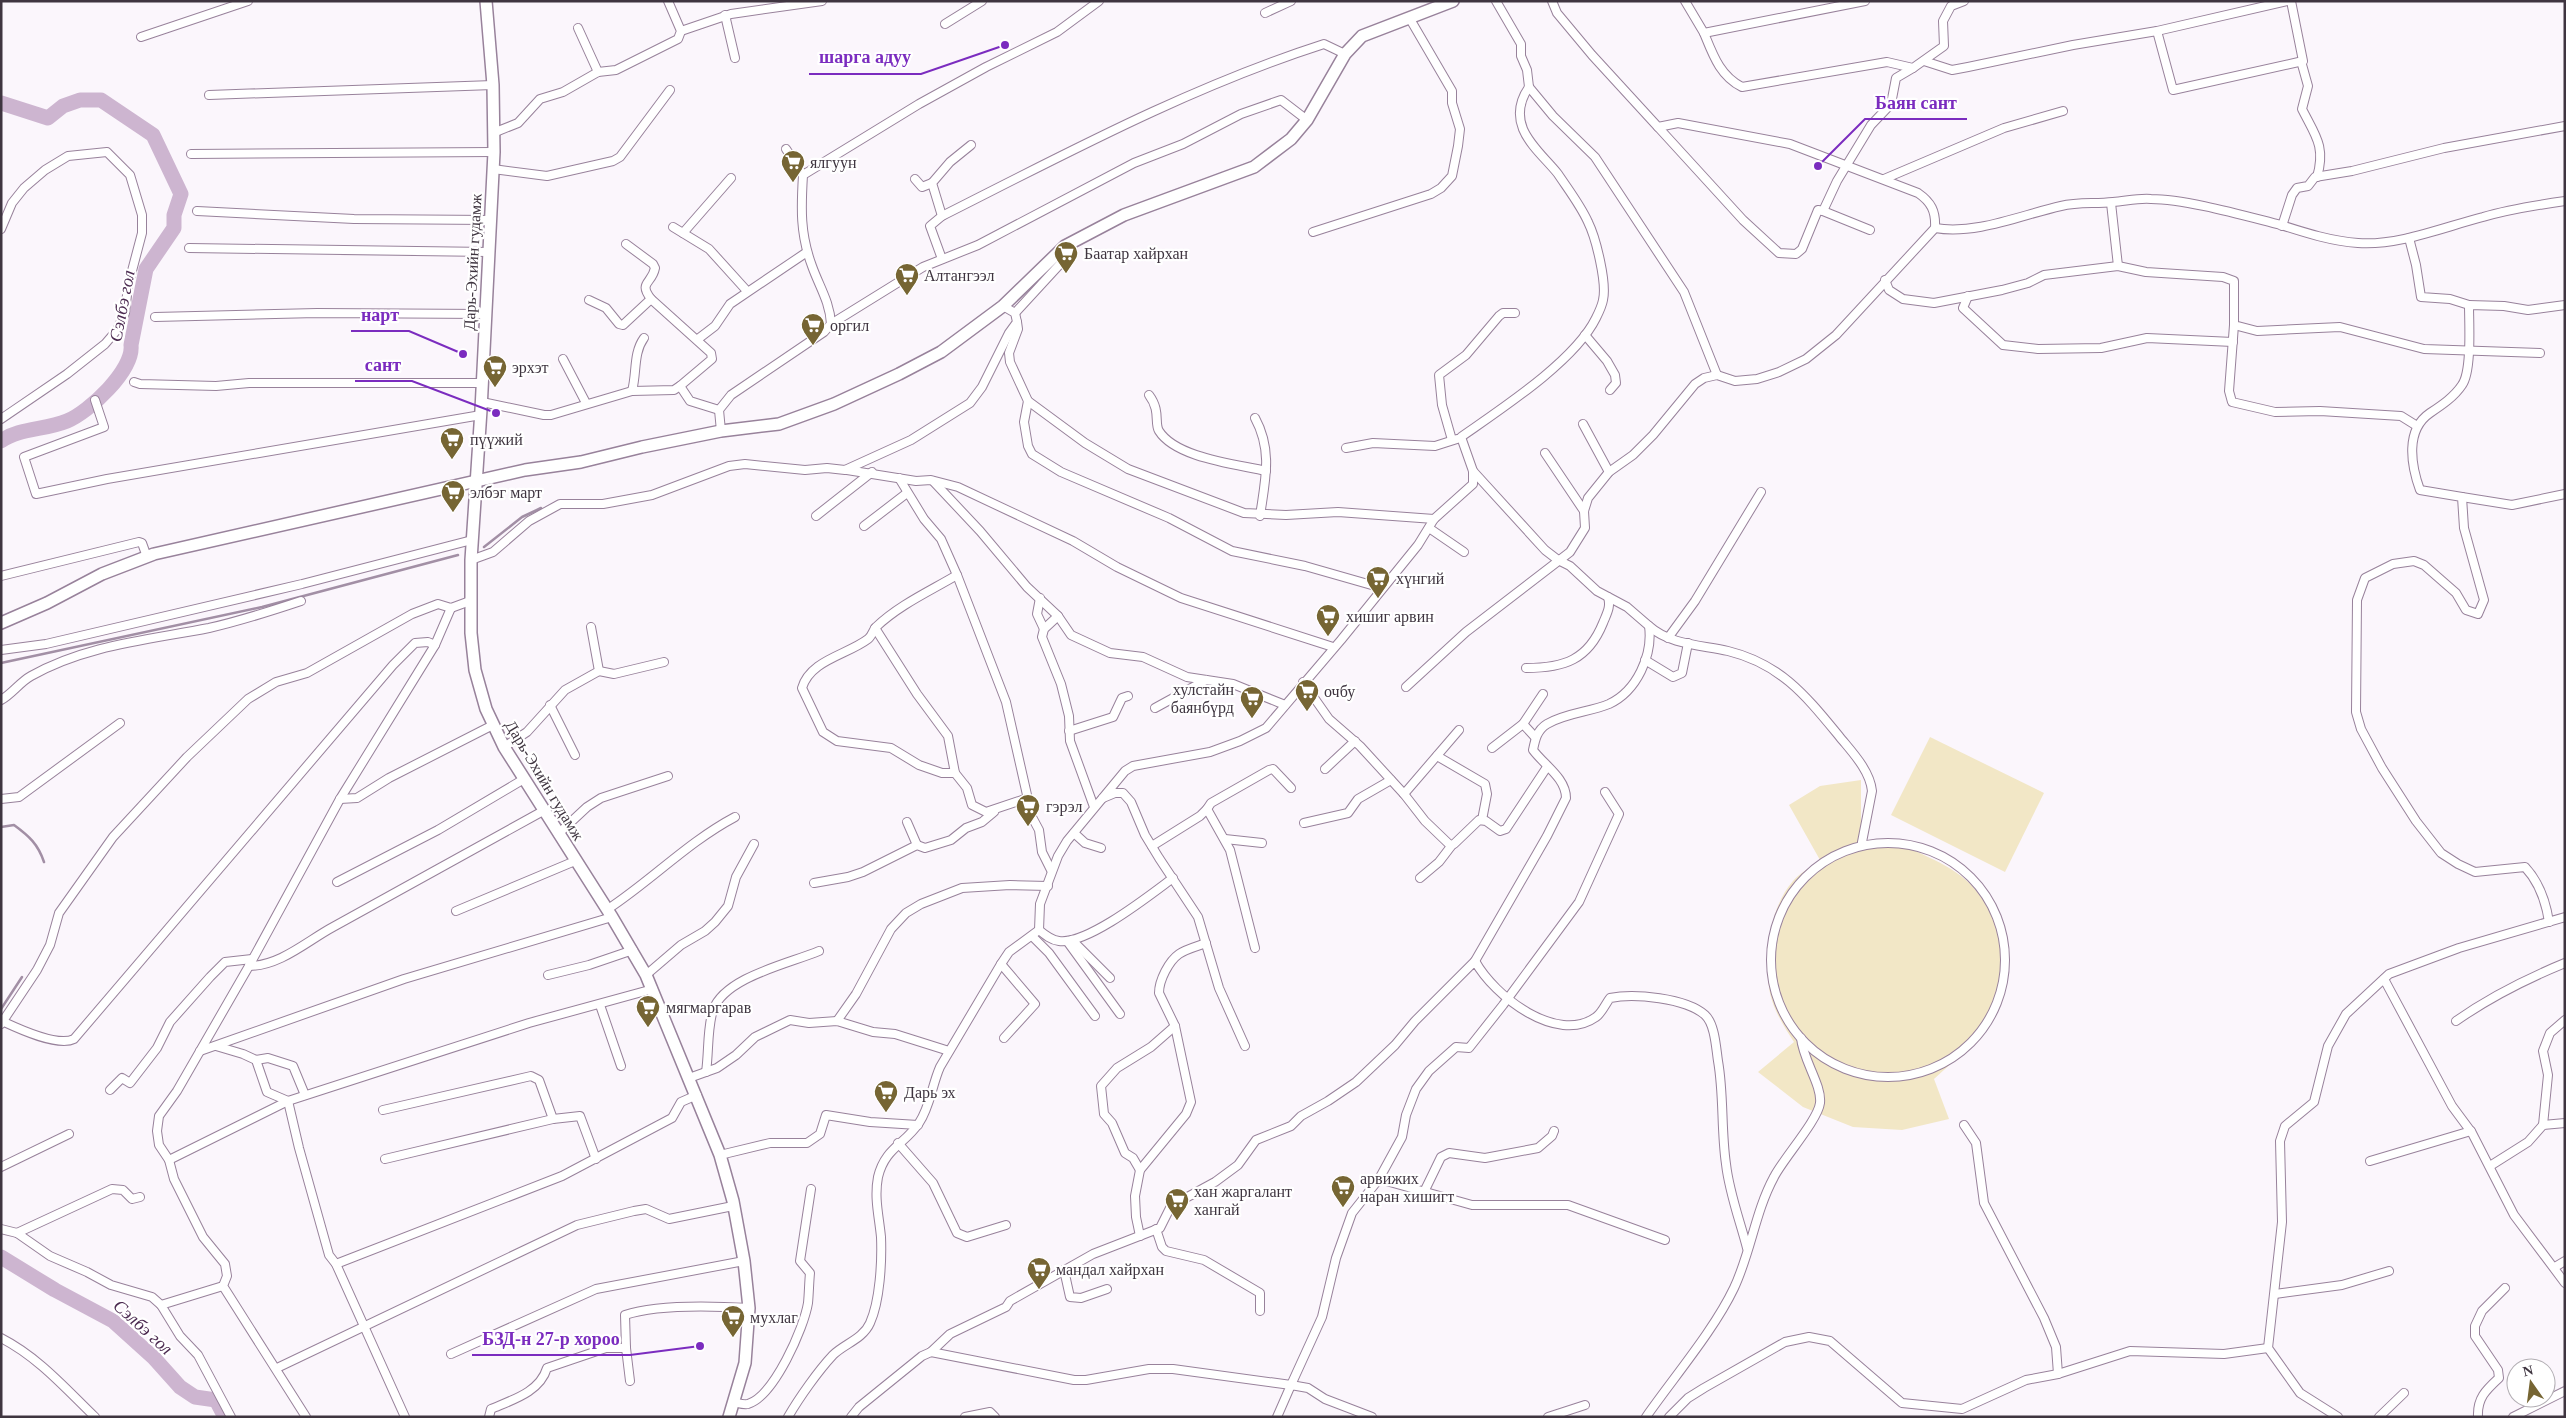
<svg xmlns="http://www.w3.org/2000/svg" width="2566" height="1418" viewBox="0 0 2566 1418" font-family="'Times New Roman',serif">
<rect width="100%" height="100%" fill="#fbf6fc"/>
<g fill="#f2e7c6">
<path d="M1930 737 2044 793 2005 872 1891 815Z"/>
<path d="M1861 780V845C1871 844 1882 842 1892 843 1902 843 1915 851 1924 855 1939 862 1953 869 1966 880 2001 911 2011 968 1993 1010 1980 1039 1956 1059 1934 1079L1949 1119 1902 1130 1853 1127 1803 1107 1758 1072 1794 1042C1784 1027 1771 1006 1769 987 1764 954 1770 907 1793 881 1800 873 1811 867 1820 860L1789 805 1820 786Z"/>
</g>
<g fill="none" stroke-linecap="round" stroke-linejoin="round">
<g stroke="#a28fa5" stroke-width="2.5">
<path d="M484 547 522 517 541 508"/>
<path d="M1 663 262 607 458 555"/>
<path d="M1 827 14 825C29 836 38 844 44 862"/>
<path d="M1 1009 22 977"/>
</g>
<g stroke="#cdb5d0" stroke-width="15">
<path d="M1 103 48 118 63 106 80 100H101L153 135 181 194 174 215V228L146 269 131 345C134 370 89 412 67 421 45 430 19 428 1 441"/>
<path d="M1 1257 55 1290 113 1321 154 1358 180 1387 195 1397 216 1400 225 1417"/>
</g>
<g stroke="#98829b" stroke-width="10">
<g id="minor">
<path d="M1685 1 1704 33 1865 1"/>
<path d="M1265 13 1291 1"/>
<path d="M725 15 735 58"/>
<path d="M945 24 982 1"/>
<path d="M578 28 598 72"/>
<path d="M681 31 731 14 822 1"/>
<path d="M2157 31 2173 90 2303 61 2291 1"/>
<path d="M1704 33C1713 55 1720 76 1742 87L1887 62 1913 68 1944 46 1943 21 1951 6 1964 1"/>
<path d="M141 37 248 1"/>
<path d="M1924 61 1952 70 1968 67 2073 45 2157 31 2287 1"/>
<path d="M2301 61 2308 86 2302 109C2315 135 2326 146 2317 177"/>
<path d="M1529 87 1553 116 1595 157 1684 292 1717 375"/>
<path d="M209 95 493 85"/>
<path d="M1658 127 1743 220 1779 253 1796 254 1802 249 1818 210 1823 211 1837 181 1871 125 1891 104 1896 78 1913 68"/>
<path d="M493 133 518 123 540 99 563 92 598 72 616 70 678 39 681 31 668 1"/>
<path d="M786 149 803 175"/>
<path d="M191 154 494 152"/>
<path d="M493 169 547 176 613 161 620 157 670 90"/>
<path d="M915 179 922 187 932 183"/>
<path d="M1884 179 2004 128 2063 111"/>
<path d="M2111 203 2118 266"/>
<path d="M197 211 354 219 491 220"/>
<path d="M1823 211 1870 230"/>
<path d="M942 216 932 183 950 162 971 145"/>
<path d="M2282 226 2292 195 2297 188 2308 186 2315 177 2352 171 2444 148 2565 126"/>
<path d="M673 227 709 249 747 291"/>
<path d="M1935 228C1976 235 2021 215 2061 206 2078 202 2095 204 2113 202 2126 201 2138 198 2151 199 2186 199 2245 216 2281 225 2306 233 2331 241 2358 243 2398 246 2444 227 2483 217 2510 209 2537 205 2565 201"/>
<path d="M1 229 12 203 24 188 45 170 68 156 107 152 130 175 142 215V233L128 286 125 313 117 330 105 344 67 374 1 419"/>
<path d="M1313 232 1431 194 1441 188 1452 176 1458 146 1460 129 1452 103V91L1410 19"/>
<path d="M683 233 731 178"/>
<path d="M2409 238 2416 265 2421 297 2450 299 2469 305"/>
<path d="M626 244 653 264 655 268C652 284 638 282 651 299L711 353 712 359 680 386 690 401 719 410"/>
<path d="M189 248 489 252"/>
<path d="M942 259 930 226 942 216C1067 153 1190 87 1324 44L1345 54"/>
<path d="M1885 280 1889 290 1903 299 1934 303 2002 290 2028 283 2044 275 2118 266 2146 272 2223 277 2234 281V325L2257 331 2340 327 2424 349 2540 353"/>
<path d="M1968 296 1963 308 2003 345 2038 349 2101 348 2147 338 2233 342"/>
<path d="M589 300 606 308 619 324 623 325 651 299"/>
<path d="M1015 313 1061 263 1065 247"/>
<path d="M155 317 317 313 486 314"/>
<path d="M1017 322 1018 329 1009 353 1010 362 1028 401 1024 422 1028 446 1032 454 1061 472 1169 518 1232 551 1305 566 1382 588"/>
<path d="M831 324 923 267 978 245 1134 163 1183 144 1241 114 1281 100 1307 120"/>
<path d="M2234 325 2229 391 2232 402 2275 412 2320 411 2401 416 2417 426"/>
<path d="M1585 335 1607 361 1615 375 1616 383 1610 390"/>
<path d="M698 339 715 326 730 304 807 252"/>
<path d="M563 359 586 403"/>
<path d="M134 382 140 384 216 386 249 383H483"/>
<path d="M632 391C637 373 633 353 644 338"/>
<path d="M1149 395C1161 411 1154 423 1159 431 1176 458 1236 464 1266 471"/>
<path d="M95 400 104 427 24 457 36 494 107 479 481 415"/>
<path d="M1028 401 1085 443 1128 469 1244 513 1286 515 1338 512 1434 519"/>
<path d="M482 402 544 415H551L632 391 674 390 680 386"/>
<path d="M1255 418C1273 451 1265 481 1260 516"/>
<path d="M1583 424 1609 472"/>
<path d="M721 431 719 410 731 395 824 332 831 324C830 302 819 286 812 266 800 234 801 208 803 175L919 104 986 67 1057 32 1099 1"/>
<path d="M1452 440 1442 405 1439 375 1466 355 1499 316 1503 313H1515"/>
<path d="M1346 448 1373 443 1435 446 1457 439"/>
<path d="M1545 453 1584 511"/>
<path d="M847 470 916 481 931 480 958 487 1073 541 1117 567 1181 598 1333 647"/>
<path d="M1473 471 1545 550 1558 560 1570 566 1597 591 1627 607 1649 626C1653 655 1637 691 1609 704 1590 712 1565 713 1547 724 1537 730 1535 740 1533 750 1544 765 1566 778 1566 798L1547 836 1475 961"/>
<path d="M899 478 924 519 941 539 957 575 1006 702 1032 817 1039 830 1042 852 1051 870"/>
<path d="M933 481 980 531 1027 587 1058 616 1071 635 1110 653 1143 657 1187 677 1233 684 1285 705"/>
<path d="M2462 497 2512 505 2565 494"/>
<path d="M816 516 872 472"/>
<path d="M864 526 907 493"/>
<path d="M1429 528 1464 552"/>
<path d="M471 560 493 552 529 521 560 504H603L652 495 729 466 745 464 805 470 827 468 845 470 911 440 970 403 982 387 1009 333 1017 322 1015 313 1003 306"/>
<path d="M1 576 139 542 142 543 147 557"/>
<path d="M1040 598 1037 614 1044 629"/>
<path d="M1058 616 1044 629 1042 637 1061 684 1069 716 1070 741 1094 807"/>
<path d="M1649 626C1670 645 1702 645 1728 651 1781 664 1806 696 1839 736 1851 751 1870 770 1872 791L1862 842"/>
<path d="M875 628 917 694 948 736 955 773 967 788 972 805 986 812 1028 798"/>
<path d="M1668 638 1695 601 1761 492"/>
<path d="M1 650 46 644 302 584 472 540"/>
<path d="M1645 660 1673 677 1682 673 1688 643"/>
<path d="M1526 668C1564 668 1588 660 1603 623 1607 613 1611 607 1608 597"/>
<path d="M599 671 614 674 664 662"/>
<path d="M1303 682 1329 719 1360 746 1404 794 1425 821 1450 845 1454 844 1479 820 1486 821 1500 831 1506 829 1547 767"/>
<path d="M1406 687 1466 632 1570 552 1585 528 1584 511 1588 498 1609 472 1633 455 1653 435 1695 384 1704 378 1717 375 1735 381 1757 379 1779 372 1806 359 1836 335 1935 228C1936 211 1931 202 1918 193L1790 144 1678 123 1658 127 1592 55 1557 13 1552 1"/>
<path d="M1 700C12 694 20 682 31 676 86 645 148 640 209 628 240 621 271 611 301 601"/>
<path d="M550 705 575 755"/>
<path d="M1155 708 1206 680"/>
<path d="M1523 724 1543 694"/>
<path d="M1069 731 1113 717 1122 698 1128 696"/>
<path d="M504 747 527 732 565 690 599 671 591 627"/>
<path d="M1492 748 1523 724 1535 737"/>
<path d="M1437 756 1485 784 1487 794 1482 820"/>
<path d="M1325 769 1355 741"/>
<path d="M955 773H942L919 765 891 748 837 741 823 732 802 688C810 660 847 655 868 639 872 636 873 630 876 627 899 605 930 591 957 575"/>
<path d="M1404 794 1459 730"/>
<path d="M1103 798 1115 793H1123L1131 802 1145 835 1159 858 1198 917 1219 988 1245 1046"/>
<path d="M1 799 19 797 120 723"/>
<path d="M340 799 357 798 389 778 493 725"/>
<path d="M1207 809 1211 803 1269 770 1273 769 1291 788"/>
<path d="M907 822 917 845"/>
<path d="M1304 823 1348 813 1358 799 1391 780"/>
<path d="M1074 833 1085 843 1101 848"/>
<path d="M558 834 587 807 601 798 668 776"/>
<path d="M1225 839 1262 843"/>
<circle cx="1888" cy="960" r="117"/>
<path d="M1152 846 1200 816 1207 809 1230 850 1255 948"/>
<path d="M1420 878 1439 862 1452 845"/>
<path d="M337 882 438 830 524 779"/>
<path d="M814 883 848 877 863 872 917 845 925 848 951 840 966 828 982 822 994 812"/>
<path d="M608 909C652 880 688 842 735 817"/>
<path d="M456 911 575 861"/>
<path d="M2549 922C2546 902 2539 882 2525 867L2475 872 2458 864 2441 853 2416 821 2382 768 2361 729 2356 712 2357 600 2365 578 2393 564 2414 561 2424 565 2456 593 2466 610 2478 614 2484 600 2464 528 2462 497 2420 490C2411 465 2405 430 2430 413 2442 405 2454 397 2462 385 2472 371 2469 323 2469 305L2504 306 2528 310 2565 305"/>
<path d="M1039 930C1045 935 1051 940 1059 941 1087 945 1150 895 1173 878"/>
<path d="M1032 936 1049 953 1095 1016"/>
<path d="M1072 940 1110 978"/>
<path d="M1067 941 1120 1014"/>
<path d="M1001 964 1035 1004 1004 1038"/>
<path d="M249 966C280 966 307 941 333 927 403 888 473 850 543 811"/>
<path d="M548 975 589 965 633 950"/>
<path d="M646 975 681 945 705 931 715 922 728 906 736 877 754 844"/>
<path d="M2384 979 2452 1106 2472 1133 2514 1215 2565 1283"/>
<path d="M600 1005 621 1066"/>
<path d="M837 1021 856 994 891 929 906 913 921 904 962 888 1010 885 1048 886"/>
<path d="M2456 1021C2490 997 2526 979 2565 963"/>
<path d="M4 1022C19 1029 58 1047 74 1039L393 665 415 643 428 642 435 645"/>
<path d="M1 1024 37 970 50 945 59 913 113 837 187 757 248 699 276 682 307 673 412 614 438 604 451 608 470 601"/>
<path d="M216 1046 243 1054 256 1060 267 1092 288 1101 299 1148 329 1255 336 1264 405 1417"/>
<path d="M200 1051 404 979 612 917"/>
<path d="M256 1060 268 1058 293 1066 305 1095"/>
<path d="M706 1072C709 1052 707 1029 713 1010 725 977 788 964 819 951"/>
<path d="M689 1078 717 1068 736 1055 755 1037 790 1020 809 1023 837 1021 873 1032 895 1034 949 1051"/>
<path d="M110 1090 122 1078 130 1083 157 1048 170 1022 210 977 225 962 252 959"/>
<path d="M383 1110 531 1076 539 1080 553 1119"/>
<path d="M1964 1125 1976 1143 1984 1203 2044 1318 2056 1347 2058 1374"/>
<path d="M2543 1125 2548 1075 2543 1051 2550 1033 2565 1020"/>
<path d="M898 1143 933 1183 957 1233 967 1237 1006 1225"/>
<path d="M720 1155 770 1143H807L820 1134 826 1115 870 1122 918 1125"/>
<path d="M385 1159 553 1119 580 1116 596 1159"/>
<path d="M169 1160 288 1101 529 1023 653 989"/>
<path d="M2370 1161 2471 1131"/>
<path d="M2490 1166 2528 1142 2543 1125 2565 1123"/>
<path d="M1 1167 69 1134"/>
<path d="M1140 1170 1133 1158 1125 1153 1112 1123 1104 1114 1101 1086 1117 1068 1151 1047 1175 1026"/>
<path d="M1379 1179 1402 1137 1406 1115 1416 1089 1429 1071 1456 1047 1469 1048 1503 1005 1579 902 1619 814 1605 792"/>
<path d="M1424 1192 1441 1157 1449 1153 1485 1158 1538 1148 1552 1136 1554 1131"/>
<path d="M1 1229 17 1233 50 1256 87 1272 111 1285 152 1297 161 1305"/>
<path d="M1156 1229 1162 1247 1166 1251 1204 1260 1260 1293V1311"/>
<path d="M17 1233 112 1189 123 1190 132 1199 140 1197"/>
<path d="M1140 1236 1136 1217 1135 1196 1140 1170 1186 1114 1191 1102 1175 1026 1159 993C1159 980 1169 961 1179 954 1186 949 1198 946 1206 943"/>
<path d="M336 1264 562 1176 672 1118 681 1102 697 1095"/>
<path d="M2555 1267 2565 1261"/>
<path d="M1064 1270 1070 1297 1081 1298 1107 1289"/>
<path d="M223 1286 161 1305 180 1336 198 1355 231 1417"/>
<path d="M2275 1294 2342 1285 2389 1271"/>
<path d="M1 1338C38 1357 65 1388 95 1417"/>
<path d="M931 1352 950 1334 1006 1307 1010 1301 1093 1254 1160 1228 1171 1206 1215 1182 1238 1165 1256 1140 1291 1126 1301 1116 1328 1101 1356 1082 1395 1045 1415 1021 1475 961C1494 996 1557 1045 1596 1017 1602 1013 1606 1003 1610 998 1634 993 1686 998 1705 1015 1715 1024 1716 1048 1718 1061 1724 1095 1721 1130 1726 1164 1729 1192 1740 1221 1747 1248"/>
<path d="M451 1354 596 1289 744 1261"/>
<path d="M277 1368 577 1225 634 1211 646 1209 669 1219 733 1206"/>
<path d="M630 1381 626 1348 625 1315C657 1304 715 1306 749 1308"/>
<path d="M733 1402C738 1403 744 1405 748 1404 774 1396 804 1328 808 1303 809 1293 809 1283 810 1273L800 1261 811 1189"/>
<path d="M306 1417 223 1286 227 1276 225 1264 203 1237 174 1179 169 1160 159 1145 157 1131 159 1116 177 1091 249 966 340 799 435 645 451 608"/>
<path d="M489 1417 491 1409C512 1400 540 1392 547 1368L606 1348H626"/>
<path d="M788 1417C799 1398 818 1371 833 1355 844 1344 863 1339 870 1323 880 1301 882 1261 881 1237 879 1216 874 1198 878 1177 885 1148 904 1145 919 1123 930 1107 932 1085 940 1067L1001 964 1009 952 1039 930 1040 904 1058 856 1067 841 1125 771 1133 766 1210 752 1240 741 1266 728 1341 640 1418 545 1434 519 1473 484V471L1461 437C1501 409 1575 361 1596 318 1599 312 1602 306 1603 300 1607 283 1596 238 1588 222 1581 206 1568 189 1558 174 1547 160 1530 146 1523 129 1517 114 1520 100 1529 87L1527 70 1521 56V44L1496 1"/>
<path d="M851 1417 859 1407 922 1356 931 1352 1074 1380H1086L1149 1369H1173L1291 1385 1322 1317 1336 1258 1352 1213 1379 1179 1472 1205H1568L1665 1240"/>
<path d="M965 1417 990 1412 995 1417"/>
<path d="M1277 1417 1291 1385 1308 1388 1325 1399 1372 1417"/>
<path d="M1548 1417 1585 1405"/>
<path d="M1646 1417C1674 1377 1714 1330 1734 1288 1751 1252 1755 1212 1774 1177 1783 1159 1818 1120 1820 1103 1822 1085 1803 1060 1801 1038"/>
<path d="M1669 1417 1688 1398 1704 1388 1785 1342 1809 1337 1830 1341 1902 1403 1962 1409 2026 1380 2058 1374 2130 1351 2224 1354 2268 1348"/>
<path d="M2338 1417 2300 1393 2268 1348 2282 1222 2280 1141 2285 1126 2314 1102 2328 1046 2346 1014 2389 974 2459 948 2565 917"/>
<path d="M2379 1417 2404 1393"/>
<path d="M2478 1417C2477 1398 2486 1390 2499 1378L2498 1370 2475 1336V1326L2482 1311 2505 1288"/>
<path d="M2513 1417 2565 1391"/>
</g>
</g>
<g stroke="#98829b" stroke-width="14">
<g id="secondary">
<path d="M486 1 493 85 494 152 481 410 471 560V633L475 670 486 709 504 747 612 917 646 975 720 1155 733 1201 744 1261 749 1308 745 1363 729 1417"/>
<path d="M1 623 47 603 102 574 154 554 525 470 581 462 642 447 721 431 779 424 834 404 899 374 941 352 1003 306 1065 246 1124 215 1254 167 1291 139 1307 120 1345 54 1362 36 1453 1"/>
</g>
</g>
<use href="#minor" stroke="#fff" stroke-width="8"/>
<use href="#secondary" stroke="#fff" stroke-width="11"/>
</g>
<defs>
<g id="supermarket-pin" transform="scale(1.25)"><path d="M0 17L-7.5 6A9.5 9.5 0 1 1 7.5 6Z" fill="#766533" stroke="#fff"/><path d="M-6-5.5h2.5l.6 2H6L4.5 2H-2.5L-4.4-4H-6ZM-1.5 3.2a1.3 1.3 0 1 0 .1 0ZM3 3.2a1.3 1.3 0 1 0 .1 0Z" fill="#fff"/></g>
</defs>
<g fill-rule="evenodd">
<use href="#supermarket-pin" x="793" y="162"/>
<use href="#supermarket-pin" x="1066" y="253"/>
<use href="#supermarket-pin" x="907" y="275"/>
<use href="#supermarket-pin" x="813" y="325"/>
<use href="#supermarket-pin" x="495" y="367"/>
<use href="#supermarket-pin" x="452" y="439"/>
<use href="#supermarket-pin" x="453" y="492"/>
<use href="#supermarket-pin" x="1378" y="578"/>
<use href="#supermarket-pin" x="1328" y="616"/>
<use href="#supermarket-pin" x="1307" y="691"/>
<use href="#supermarket-pin" x="1252" y="698"/>
<use href="#supermarket-pin" x="1028" y="806"/>
<use href="#supermarket-pin" x="648" y="1007"/>
<use href="#supermarket-pin" x="886" y="1092"/>
<use href="#supermarket-pin" x="1343" y="1187"/>
<use href="#supermarket-pin" x="1177" y="1200"/>
<use href="#supermarket-pin" x="1039" y="1269"/>
<use href="#supermarket-pin" x="733" y="1317"/>
</g>
<g text-anchor="middle" stroke-width="4.5" stroke-linejoin="round" paint-order="stroke">
<g font-size="16" fill="#3f3540" stroke="#fff" text-anchor="start">
<text x="810" y="168">ялгуун</text>
<text x="1084" y="259">Баатар хайрхан</text>
<text x="924" y="281">Алтангээл</text>
<text x="830" y="331">оргил</text>
<text x="512" y="373">эрхэт</text>
<text x="470" y="445">пүүжий</text>
<text x="470" y="498">элбэг март</text>
<text x="1396" y="584">хүнгий</text>
<text x="1346" y="622">хишиг арвин</text>
<text x="1234" y="695" text-anchor="end">хулстайн<tspan x="1234" dy="18">баянбүрд</tspan></text>
<text x="1324" y="697">очбу</text>
<text x="1046" y="812">гэрэл</text>
<text x="666" y="1013">мягмаргарав</text>
<text x="904" y="1098">Дарь эх</text>
<text x="1360" y="1184">арвижих<tspan x="1360" dy="18">наран хишигт</tspan></text>
<text x="1194" y="1197">хан жаргалант<tspan x="1194" dy="18">хангай</tspan></text>
<text x="1056" y="1275">мандал хайрхан</text>
<text x="750" y="1323">мухлаг</text>
</g>
<g font-size="16" fill="#3f3540" stroke="#fff">
<text transform="translate(472 262) rotate(-87)" y="6">Дарь-Эхийн гудамж</text>
<text transform="translate(545 780) rotate(59)" y="6">Дарь-Эхийн гудамж</text>
</g>
<g font-size="18" font-style="italic" fill="#4c2b51" stroke="#fff">
<text transform="translate(122 306) rotate(-79)" y="6">Сэлбэ гол</text>
<text transform="translate(143 1327) rotate(42)" y="6">Сэлбэ гол</text>
</g>
</g>
<path fill="none" stroke="#7b2cbf" stroke-width="2" d="M1005 45L921 74H809M1818 166L1865 119H1967M463 354L409 331H351M496 413L412 381H355M700 1346L630 1355H472"/>
<g fill="#7b2cbf" stroke="#fff" stroke-width="2">
<circle cx="1005" cy="45" r="5"/>
<circle cx="1818" cy="166" r="5"/>
<circle cx="463" cy="354" r="5"/>
<circle cx="496" cy="413" r="5"/>
<circle cx="700" cy="1346" r="5"/>
</g>
<g font-size="18" text-anchor="middle" font-weight="bold" fill="#7b2cbf" stroke="#fff" stroke-width="4.5" stroke-linejoin="round" paint-order="stroke">
<text x="865" y="63">шарга адуу</text>
<text x="1916" y="109">Баян сант</text>
<text x="380" y="321">нарт</text>
<text x="383" y="371">сант</text>
<text x="551" y="1345">БЗД-н 27-р хороо</text>
</g>
<rect width="2566" height="1418" fill="none" stroke="#3f3540" stroke-width="5"/>
<g transform="translate(2531 1383) rotate(346)"><circle r="24" fill="#ffffff" stroke="#b2aeb3"/>
<path d="M0-4L9 19L0 12L-9 19Z" fill="#766533"/>
<text y="-8" font-size="14" font-weight="bold" text-anchor="middle" fill="#3f3540">N</text>
</g>
</svg>
